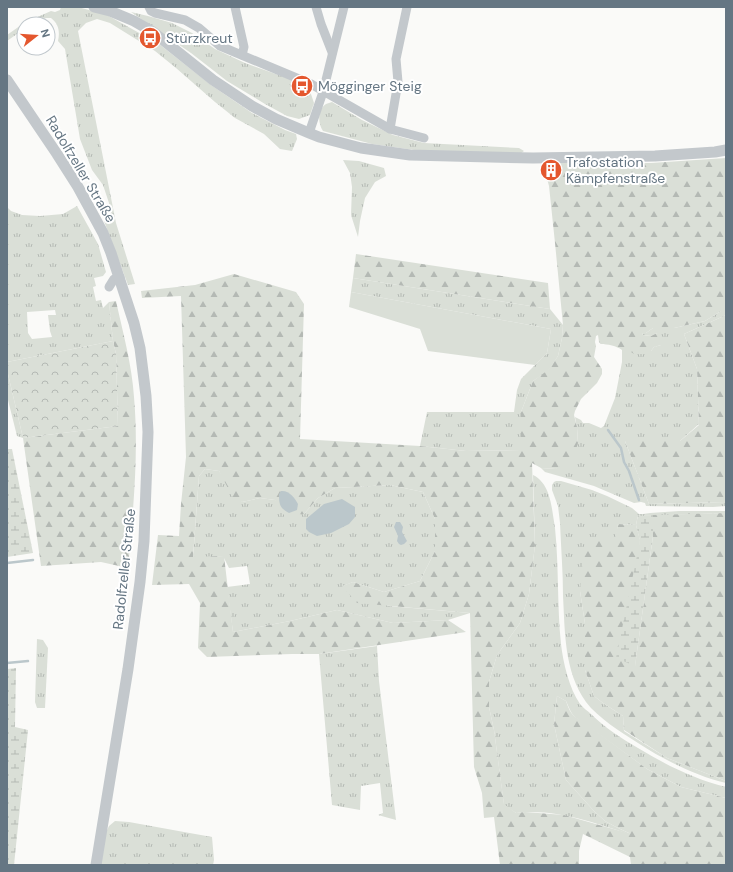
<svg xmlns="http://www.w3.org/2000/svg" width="733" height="872" viewBox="0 0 733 872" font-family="'DM Sans',sans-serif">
<defs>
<pattern id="grass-tufts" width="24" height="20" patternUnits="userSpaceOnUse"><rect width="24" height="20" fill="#dadfd7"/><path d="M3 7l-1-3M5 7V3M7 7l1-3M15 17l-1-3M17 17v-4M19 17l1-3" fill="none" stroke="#b4b9b4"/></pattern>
<pattern id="forest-firs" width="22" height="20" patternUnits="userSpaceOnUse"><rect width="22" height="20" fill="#dadfd7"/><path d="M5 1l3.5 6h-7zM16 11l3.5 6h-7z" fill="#b4b9b4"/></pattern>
<pattern id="wetland-marsh" width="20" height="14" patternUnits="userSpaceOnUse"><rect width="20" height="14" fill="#dadfd7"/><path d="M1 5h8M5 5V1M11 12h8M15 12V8" fill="none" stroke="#b4b9b4"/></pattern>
<pattern id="park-crowns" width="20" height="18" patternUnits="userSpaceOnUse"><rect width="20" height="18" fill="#dadfd7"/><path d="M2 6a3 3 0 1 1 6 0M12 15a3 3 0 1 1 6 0" fill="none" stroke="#b4b9b4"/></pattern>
</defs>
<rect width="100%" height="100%" fill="#fafaf8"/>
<g fill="url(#grass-tufts)" fill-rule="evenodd">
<path d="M61 7H78L107 15 159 44 211 85 252 113 285 130 296 134 297 139 292 151 280 149 264 134 235 118 215 102 176 68 155 51 110 23 97 19 86 23 78 31 116 223 135 284 128 285 104 221 109 215V203L103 185 92 170 80 139 65 49 58 41C60 32 59 24 51 18H46L32 24H24V29L7 41V35L24 23 51 11 55 12 60 10Z"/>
<path d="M131 12 148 16 172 23 192 33 215 49 245 63 298 82 310 91 314 103 310 115 299 119 287 116 265 104 227 81 191 53Z"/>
<path d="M332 102 362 120 393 135 424 143 519 148 524 151 520 154 428 152 372 144 323 131C318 124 317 110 326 104 328 103 330 103 332 102Z"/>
<path d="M343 160 359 161 384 168 386 176 375 182 365 198 360 221 358 237 351 215 352 187 350 173Z"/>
<path d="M77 206 98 244 106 272 103 276 94 278 96 286 93 287 96 301 101 300 103 308 109 302 113 341 7 362V207L11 211 22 215 40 216 63 214ZM55 310 56 315H48L50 331 52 337 32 339 28 333 27 312Z"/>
<path d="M353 278 550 309 563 325 562 338 558 356 548 371 533 381 521 412 522 450 466 451 420 446 427 412H514L517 390 521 379 547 353 551 329 351 292Z"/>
<path d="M721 311H726V315L684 334 697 369 699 424 680 441H625L649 504 726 502V506L713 507 646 506 645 503 641 502 634 503 594 486 545 472 541 468 556 469 578 442 577 428 575 417 581 420 583 423H589L601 428 604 426 615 398 622 362V350L626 349 651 351 654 347 661 345 657 333 651 336 643 335 642 333H646L653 328H674L705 321Z"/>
<path d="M7 370 23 438 17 436 7 396Z"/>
<path d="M205 469 219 471 242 502 260 498 275 500 304 514 318 498 335 488 390 485 423 492 435 519V551L420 581 384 592 353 582 343 586 389 606 470 613 448 620 393 623 337 610 290 621 233 632 227 587 250 584 247 566 229 568 223 556 193 558 199 476Z"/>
<path d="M533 475C540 478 545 485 548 493 552 504 553 516 555 528 559 567 557 605 561 644 563 662 569 688 580 704 583 708 588 711 591 714 605 728 621 738 638 748 666 765 694 779 726 787V798L681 787 647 769 581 721C572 717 570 710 566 701L557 696 554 724 566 780 594 811 605 821 616 827 635 836C597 824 556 808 516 813L504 805 494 730 489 707V682L497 655 520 623 529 594 535 545Z"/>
<path d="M556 481H561L592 490 607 496 632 508 639 514H643L650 513 679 511H726V513L641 516 638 515 636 525 618 524 616 539 580 591 585 624V670L594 696 603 703 623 716 624 731 667 758 726 781V783C696 776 664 760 638 743 621 732 598 718 586 702 564 671 565 632 563 596 563 572 561 548 560 523L558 506 552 490V485L554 482Z"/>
<path d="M37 639 43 640 48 648 45 708H37L35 702Z"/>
<path d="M377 646 379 681 396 820 378 815 383 813 380 783 361 786 360 810 332 805 319 654Z"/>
<path d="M115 821 129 822 184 832 212 837 214 860 213 865H101L106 832 109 826Z"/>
</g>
<g fill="url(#forest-firs)">
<path d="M726 158V311H721L705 321 674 328H653L646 333H642L643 335 651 336 657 333 661 334 664 340 661 345 654 347 651 351 643 354H634L628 350H622C617 346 607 344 601 344L599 342 598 335 596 336 595 342 596 346 594 357 602 369V374L597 383 581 399 575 411 574 415 577 427 578 443 573 459 556 469 541 468 532 463 535 545 529 594 520 623 497 655 489 682V707L494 730 504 804 516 813 525 812 564 815 631 834 616 827 605 821 594 811 566 780 554 724 557 696 566 701C569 710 572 717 581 720L647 769 681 787 726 798V865H631L630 857 583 834 579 851V865H500L494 817 484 818 482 793 474 767 470 613 357 603 342 586 353 582 384 592 420 581 435 551V519L423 492 390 485 335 488 318 498 304 514 284 515 275 500 260 498 242 502 232 496 219 471 205 469 199 476 193 557 224 556 233 632 290 621 337 610 393 623 448 620 466 632 319 654H292L207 657 198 648 200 603 189 584 152 585 158 535 179 536 181 504 186 457 181 296 142 298 141 291 195 285 234 274 296 292 304 304 300 439 420 446 466 451 521 450V412L533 381 548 370 558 356 562 338 563 325 555 243 549 186 543 163H651Z"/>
<path d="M356 254 548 283 550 309 353 278Z"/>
<path d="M116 301C123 333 132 365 134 397 139 454 133 511 128 568L101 562 41 566 23 438 118 426 116 354 113 341 109 302Z"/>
<path d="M726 315V502L649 504 625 441H680L699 425 697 369 684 334Z"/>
<path d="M726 513V781L667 758 624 730 623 716 603 703 594 696 585 670V624L580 591 585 538 615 539 618 524 636 525 640 540 635 666 653 536V515Z"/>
</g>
<g fill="url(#wetland-marsh)">
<path d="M7 449H12L33 553 7 557Z"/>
<path d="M638 515 641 516 653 515V536L635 666 616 658 640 541 636 525Z"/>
<path d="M16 668 15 727 28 730 14 865H7V669Z"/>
</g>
<path fill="url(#park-crowns)" d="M113 341 116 354 118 426 23 438 7 370V362Z"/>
<path fill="#dadfd7" d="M351 292 551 329 547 353 535 365 428 351 420 329 349 307Z"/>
<g fill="#bbc7cb">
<path d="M281 491C289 490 295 498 298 504L297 510 289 513C280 508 279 505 279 494Z"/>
<path d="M342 499 355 507V517L349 524 331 533 317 536 309 532 306 529V519L324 504Z"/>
<path d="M396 522H400L403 527 402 532 407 541 404 544 401 545 399 544 397 541 398 536 394 527Z"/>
</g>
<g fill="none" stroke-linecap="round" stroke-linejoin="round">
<g stroke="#bbc7cb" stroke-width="2.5">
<path d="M608 430 621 448 624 462 629 471 639 500"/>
<path d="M7 563 33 560"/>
<path d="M7 663 28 661"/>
</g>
<g stroke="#c3c8cc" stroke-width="9">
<path d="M149 7 151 11 155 13 185 20 199 28 220 46 311 84 390 129 424 138"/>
<path d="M235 7 244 47 242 55"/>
<path d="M316 7 321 24 332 52"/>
<path d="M390 129 398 82 396 59 407 7"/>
<path d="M309 133 323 92 344 7"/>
<path d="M109 287 114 279 120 277"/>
</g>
<g stroke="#c3c8cc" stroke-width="11">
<path d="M94 7 110 11 134 21 153 32 213 80 252 106 276 119 309 133 319 137 361 148 410 155 533 158 655 156 715 152 726 150"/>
<path d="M7 80 57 154 78 187 103 233 111 253 134 323 140 348 146 396 148 432 144 541 140 582 128 669 96 865"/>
</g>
</g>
<defs>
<g id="bus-disc" transform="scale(1.15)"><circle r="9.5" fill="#e4572e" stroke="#fff"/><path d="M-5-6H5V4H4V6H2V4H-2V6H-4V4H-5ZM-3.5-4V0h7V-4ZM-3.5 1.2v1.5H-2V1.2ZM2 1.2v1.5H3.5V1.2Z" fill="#fff"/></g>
<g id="building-disc" transform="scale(1.15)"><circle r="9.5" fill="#e4572e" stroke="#fff"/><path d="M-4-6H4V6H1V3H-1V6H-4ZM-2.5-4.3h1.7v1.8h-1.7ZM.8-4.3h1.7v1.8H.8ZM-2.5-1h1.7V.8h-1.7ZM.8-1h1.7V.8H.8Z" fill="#fff"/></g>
</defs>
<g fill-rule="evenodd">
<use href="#bus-disc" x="150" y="38"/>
<use href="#bus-disc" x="302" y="86"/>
<use href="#building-disc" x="551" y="170"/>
</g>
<g text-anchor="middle" stroke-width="4" stroke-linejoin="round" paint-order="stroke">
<g font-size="14" fill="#657683" stroke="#fff" text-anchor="start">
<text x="166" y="43">Stürzkreut</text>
<text x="318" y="91">Mögginger Steig</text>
<text x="566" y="167">Trafostation<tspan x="566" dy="16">Kämpfenstraße</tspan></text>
</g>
<g font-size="14" fill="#657683" stroke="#fff">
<text transform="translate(81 169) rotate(59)" y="5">Radolfzeller Straße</text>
<text transform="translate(124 569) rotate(-84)" y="5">Radolfzeller Straße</text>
</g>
</g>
<rect width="733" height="872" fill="none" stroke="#657683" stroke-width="16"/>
<g transform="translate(36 36) rotate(73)"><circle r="19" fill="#ffffff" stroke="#c1c8cd"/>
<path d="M0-3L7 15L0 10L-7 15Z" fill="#e4572e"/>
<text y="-6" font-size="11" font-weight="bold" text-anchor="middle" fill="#657683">N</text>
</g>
</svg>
